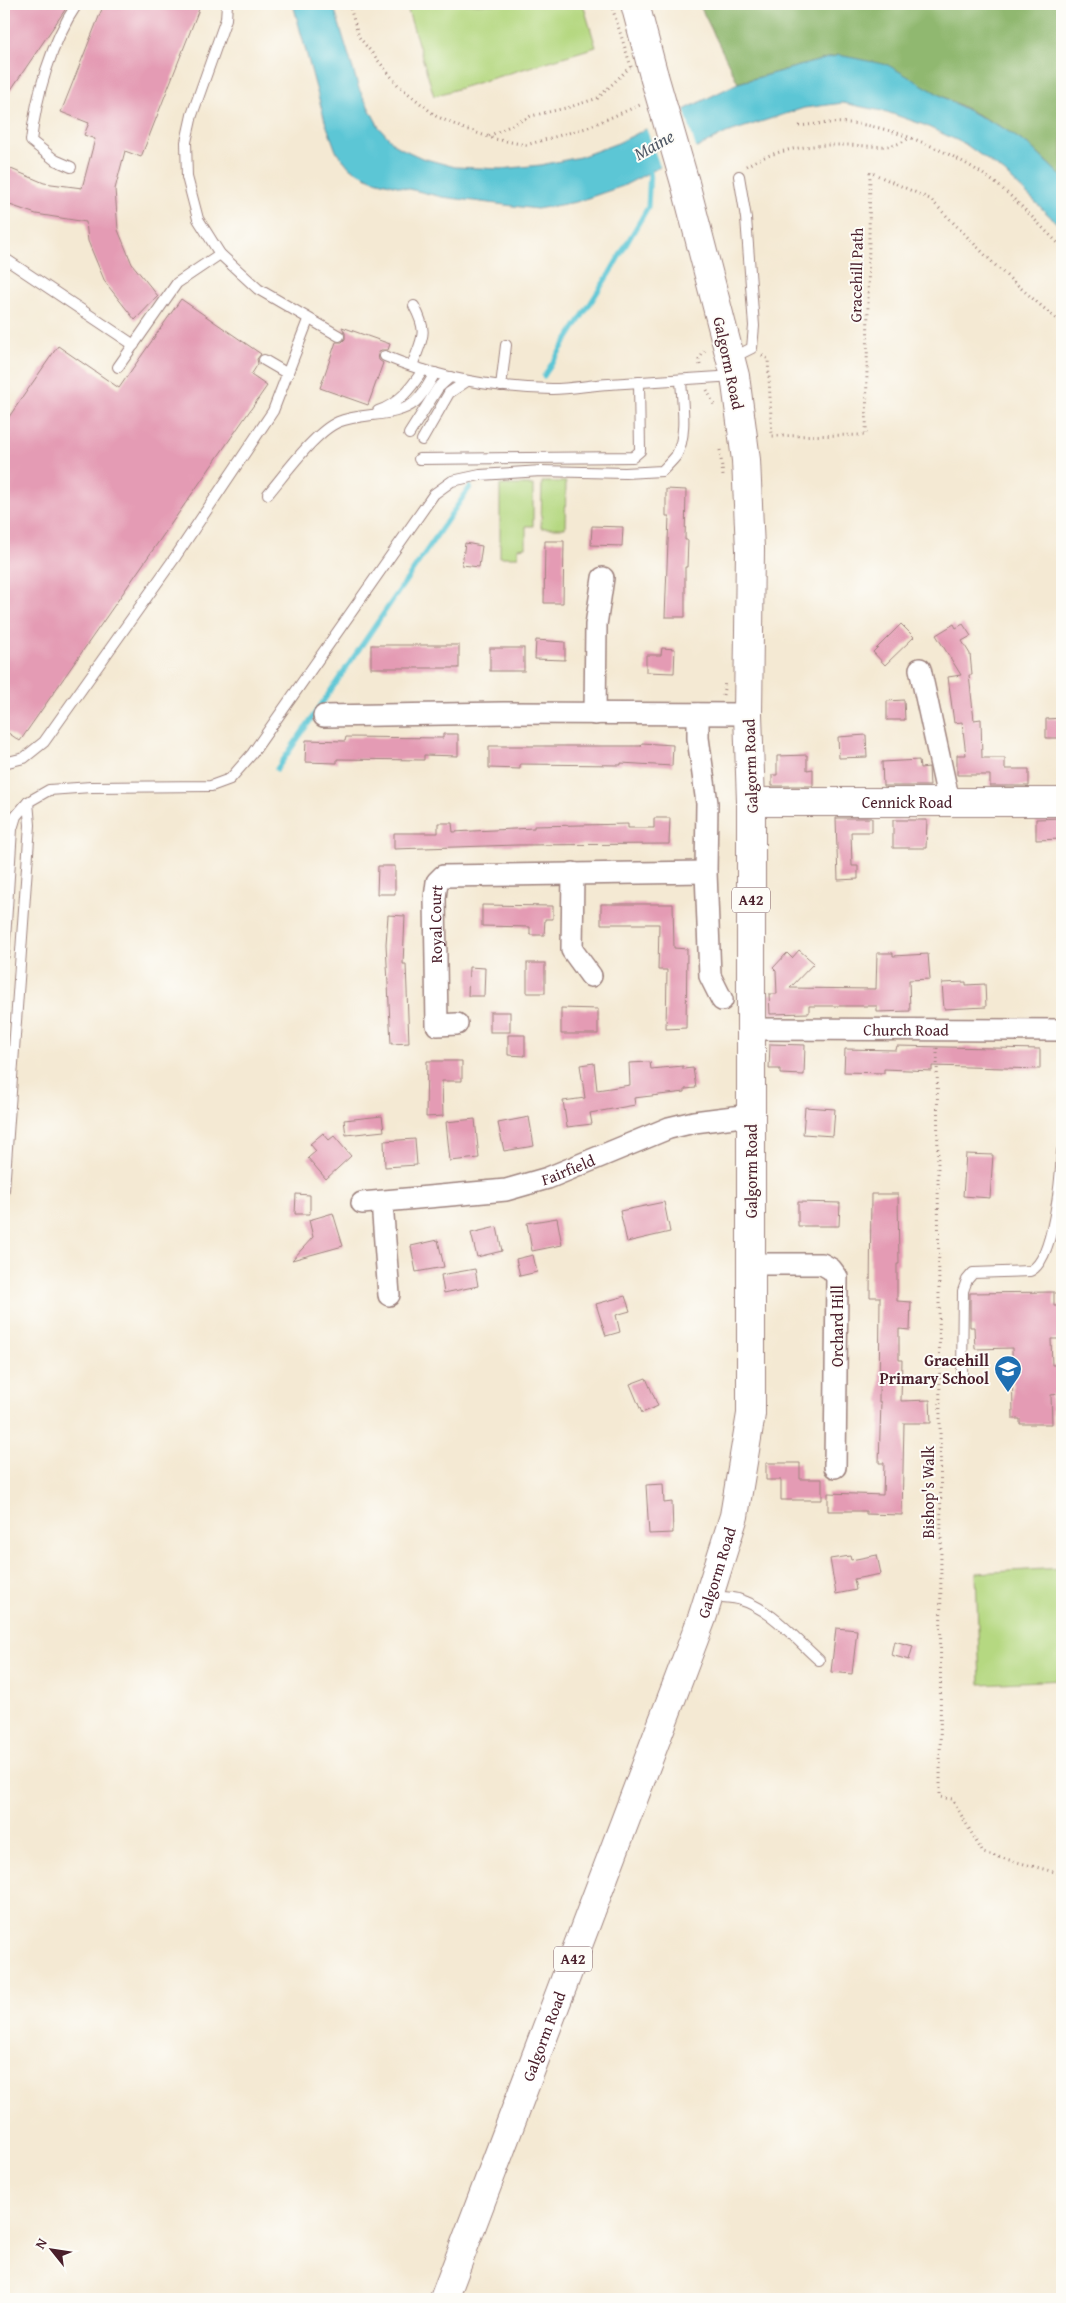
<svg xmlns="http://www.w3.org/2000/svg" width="1066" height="2303" viewBox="0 0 1066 2303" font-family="'Gentium Book Plus',serif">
<rect width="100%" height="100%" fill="#fdfcf7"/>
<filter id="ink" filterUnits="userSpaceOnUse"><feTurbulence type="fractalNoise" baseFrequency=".02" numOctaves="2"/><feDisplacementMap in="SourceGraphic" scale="10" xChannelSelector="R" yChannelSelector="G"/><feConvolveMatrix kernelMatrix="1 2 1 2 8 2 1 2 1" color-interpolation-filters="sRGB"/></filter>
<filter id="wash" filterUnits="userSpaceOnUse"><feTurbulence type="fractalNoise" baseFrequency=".0096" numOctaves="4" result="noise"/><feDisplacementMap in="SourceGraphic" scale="20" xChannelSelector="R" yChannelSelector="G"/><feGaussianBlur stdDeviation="1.12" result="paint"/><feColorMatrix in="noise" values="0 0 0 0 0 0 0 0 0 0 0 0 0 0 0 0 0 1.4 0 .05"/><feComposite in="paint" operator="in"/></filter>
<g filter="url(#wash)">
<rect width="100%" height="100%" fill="#f4e9d3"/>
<g fill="#b5d881" stroke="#807c56">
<path d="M406 4H583L596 47 434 96Z"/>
<path d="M542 482H566L565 528H541Z"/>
<path d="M500 485H533V526H526V547L518 548V557H500Z"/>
<path d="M1062 1568V1680L980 1684 976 1573Z"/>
</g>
<path fill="#90b86f" stroke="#6d6c4d" d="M699 4H1062V177L1031 147 1003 128 925 87 839 55 738 83Z"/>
<path fill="#5bc6d5" stroke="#527280" d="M293 4H333L359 89 379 127 396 146 422 158 455 167 501 169 541 165 580 157 618 143 738 83 839 55 888 65 959 106 1003 128 1031 147 1062 177V228L1004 172 965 144 924 125 887 112 843 103 804 108 726 133 623 186 576 202 537 209 442 197 401 187 371 179 350 168 336 151 325 121Z"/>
<path fill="#f4e9d3" d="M683 106 697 151 661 169 645 125Z"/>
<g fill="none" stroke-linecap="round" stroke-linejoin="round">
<g stroke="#5bc6d5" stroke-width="5">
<path d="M544 376 609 274 648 207 650 172 648 166"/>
<path d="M277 769 470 487"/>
</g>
</g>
<g id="blocks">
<g fill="#e49bb4">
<path d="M4 4H69L4 100Z"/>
<path d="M104 4H201L141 157 125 151 115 189 118 230 132 264 158 296 135 320 105 282 88 241 86 222 36 214 4 203V166L44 183 82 188 95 139 84 135 89 123 61 112Z"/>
<path d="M181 299 261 354 257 359 258 364 251 375 267 386 20 741 4 730V424L58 346 119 388Z"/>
<path d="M342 327 390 344 388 350H381L378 354 379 360 383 363 368 405 320 388 336 342H342L345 339V333Z"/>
<path d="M666 489 686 490 685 540H688L687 567H685V617H665L669 516H666Z"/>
<path d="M592 526 623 527 622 546 591 545Z"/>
<path d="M545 541H564L563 603H544Z"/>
<path d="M465 543 482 546 479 567 462 565Z"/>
<path d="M901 624 914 637 885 665 873 652Z"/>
<path d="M954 624 956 628 963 624 971 636 962 641 970 654 972 675H969L974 720 981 719 982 758H1005V769H1029V786H990V775H957V755H966L962 722 954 723 948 677 961 675 936 635Z"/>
<path d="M536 640 565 642V660L535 659Z"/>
<rect x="371" y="645" width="88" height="23"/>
<rect x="490" y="648" width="34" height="23"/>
<path d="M662 648 675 649 674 673 646 672V655H661Z"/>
<path d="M904 700 905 720H887V701Z"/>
<path d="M1062 718V738H1046V719Z"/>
<path d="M443 734H458V756L424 755V760L337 759V763L305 762 306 740 345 741 346 737 443 738Z"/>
<path d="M866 735 867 757 839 758 838 737Z"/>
<path d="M642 743 673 745 672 766 621 763V765L520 764V769L489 768V746H641Z"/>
<path d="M807 755V770L813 769V786H772V775H777V756Z"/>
<path d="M919 760 920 768 929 767 930 786H883L882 762Z"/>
<path d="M654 818H670L669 844 517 845 394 849V833H438V823H452L453 832 534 828V826L628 824V828H654Z"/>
<path d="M836 818H872V832H851L852 866H858V879L838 880Z"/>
<path d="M1062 818V839L1036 840V819Z"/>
<path d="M893 820H927L926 848H893Z"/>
<path d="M378 866H395V894H377Z"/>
<path d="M601 904H673L674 948 687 949 686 1028 666 1029 667 970H658L659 924H601Z"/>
<path d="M482 905 553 906V919H545L544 935H530V927L482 926Z"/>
<path d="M388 915 405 916 403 964H406L409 1043 391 1044 386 944Z"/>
<path d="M799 950 814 963 790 988 876 989 877 953H893V956L928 954 930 979 909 980 910 1011 877 1012V1006H809V1013L770 1014 769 994H777L776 971 773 968 787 953 792 958Z"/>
<rect x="527" y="963" width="18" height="30"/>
<path d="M469 967 485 968 484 996H468Z"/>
<path d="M966 982V985L985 984 986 1007 944 1009 942 983Z"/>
<path d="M561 1008 598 1009V1034H561Z"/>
<rect x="490" y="1012" width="20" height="20"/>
<path d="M508 1035H525V1056L508 1055Z"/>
<path d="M770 1044 805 1045 804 1075 780 1074V1069H769Z"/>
<path d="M897 1046 1040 1049V1069L932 1066V1071L884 1069V1073L844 1072 845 1049 896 1050Z"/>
<path d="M427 1061H462V1081H442L443 1116 426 1117Z"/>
<path d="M650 1062 651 1069 683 1066V1069L693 1068 696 1088 685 1089V1092L634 1098 635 1105 590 1113 592 1124 567 1127 563 1101 585 1098 580 1065 594 1063 597 1090 630 1085 629 1063Z"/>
<path d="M805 1107 835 1109 833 1136 803 1134Z"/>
<path d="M382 1116 384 1131 346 1135 344 1120Z"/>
<path d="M529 1117 534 1146 504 1151 498 1123Z"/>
<path d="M475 1119 479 1158 450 1161 446 1122Z"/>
<path d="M323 1133 329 1140 334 1136 351 1156 326 1179 308 1158 316 1151 310 1144Z"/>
<path d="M415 1139 417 1165 385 1167 384 1141Z"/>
<path d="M966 1154 993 1155 990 1198 963 1196Z"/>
<path d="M296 1194 310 1195V1214H295Z"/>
<path d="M871 1194H898L899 1264H897V1301L911 1302 910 1330 899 1329V1360H902L901 1401 930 1400 931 1423H904L902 1515 866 1514V1511H828V1493L883 1495 884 1463H879L881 1402H879L880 1297H870Z"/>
<path d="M664 1202 670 1232 627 1242 620 1211Z"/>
<path d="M798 1202 840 1203 839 1226H798Z"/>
<path d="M333 1213 343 1246 292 1260 313 1237 309 1220Z"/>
<path d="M557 1218 562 1245 532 1251 527 1223Z"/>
<path d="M497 1227 502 1251 477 1257 471 1233Z"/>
<path d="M438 1240 444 1267 416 1272 411 1246Z"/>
<path d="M533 1255 537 1272 520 1276 516 1259Z"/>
<path d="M475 1269 478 1286 444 1293 441 1275Z"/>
<path d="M1054 1292V1306H1062V1339H1051L1052 1365H1059V1394L1051 1395 1052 1424H1020V1419H1013L1012 1348 975 1349 974 1327H970V1293Z"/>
<path d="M625 1296 630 1311 616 1315 620 1332 606 1336 596 1304Z"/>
<path d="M646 1378 658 1406 642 1413 630 1384Z"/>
<path d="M766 1463H800V1479H822V1500H781V1480H766Z"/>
<path d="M663 1484 664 1503 672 1502 673 1533 649 1534 646 1485Z"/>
<path d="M877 1555 881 1574 854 1579 856 1590 836 1594 830 1559 850 1556 851 1560Z"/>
<path d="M836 1628 857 1630 852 1674 831 1672Z"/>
<path d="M894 1641 913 1646 909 1660 891 1655Z"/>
</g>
</g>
</g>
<g filter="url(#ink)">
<use href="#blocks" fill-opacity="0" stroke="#9f847f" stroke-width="1"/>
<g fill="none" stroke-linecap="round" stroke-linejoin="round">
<g stroke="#9f847f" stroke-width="12">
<g id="lane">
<path d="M227 4 226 19 192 115 186 142 187 177 198 219 220 254 258 289 339 336"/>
<path d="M71 167 55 160 31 141C36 96 51 42 77 4"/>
<path d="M4 258 134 345"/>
<path d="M385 356C439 379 495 388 552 389 571 389 590 385 609 384 651 381 693 379 735 376"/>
<path d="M732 358 752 348 754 326 746 218 739 176"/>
<path d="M264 360 288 374"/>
<path d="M412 366C422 338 429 334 414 306"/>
<path d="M118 367 177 283 220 254"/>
<path d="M501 386 506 345"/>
<path d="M378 411C399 404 411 388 423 370"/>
<path d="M409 434 438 388 450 377"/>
<path d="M422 440 449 393 467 381"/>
<path d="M419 459 633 457 640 451 639 382"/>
<path d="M268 494C285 474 315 432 338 422 362 412 396 418 415 402 424 394 429 383 435 373"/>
<path d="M4 763 24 758 44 742 176 556 273 411 308 320"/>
<path d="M4 955 12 829 16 816 28 802 49 790 91 787 211 786 230 779 252 754 434 494 452 481 480 475 541 471 625 473 662 471C667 466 672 461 676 456 688 435 682 402 681 380"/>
<path d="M4 1190 30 825 28 802"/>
<path d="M962 1375 963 1291 967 1280 973 1273 1030 1271C1054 1261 1061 1176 1062 1151"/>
<path d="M710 1596C719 1597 729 1597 738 1599 772 1609 793 1637 819 1660"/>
</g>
</g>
<g stroke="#9f847f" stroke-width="24">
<g id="street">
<path d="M920 669 949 802"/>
<path d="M595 714 596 625 603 578"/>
<path d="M698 714V738L707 803 706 872 710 976 722 1000"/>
<path d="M324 716 503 713 748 714"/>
<path d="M573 873 572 950 591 976"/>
<path id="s1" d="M457 1024 437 1025 435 898 437 882 443 876 706 872"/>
<path id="s2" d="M750 1029 1062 1030"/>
<path d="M382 1202 389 1295"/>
<path id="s3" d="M362 1203 506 1190 548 1178 669 1128 694 1122 750 1115"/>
<path d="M751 1264H822L831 1269 837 1277 835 1467"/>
</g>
</g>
<g stroke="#9f847f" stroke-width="30">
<g id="secondary">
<path id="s4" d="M751 802H1062"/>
</g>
</g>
<g stroke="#9f847f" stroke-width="30">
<g id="primary">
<path d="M635 4 654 76"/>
<path id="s5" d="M444 2299 702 1618 734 1516 751 1414V802L748 714 750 549 746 460 735 376 685 183"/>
</g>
</g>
<g stroke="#9f847f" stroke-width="3" stroke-dasharray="1 4" stroke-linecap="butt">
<path d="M349 4 359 37 398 85 436 116 462 128 495 139 526 145 586 128 640 105"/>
<path d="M799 126C816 124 832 122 849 123 895 126 964 157 999 186 1021 204 1041 227 1062 247"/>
<path d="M489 136 531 116 570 107 598 98 630 67"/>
<path d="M746 166C775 149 812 144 846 145 866 145 892 151 909 138"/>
<path d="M762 355 768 359 772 436 866 435 870 172 930 199 1000 270 1062 324"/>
<path d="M700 365 699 360 706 348"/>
<path d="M707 390 715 407"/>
<path d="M720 450 723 476"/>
<path d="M723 695 725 682"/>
<path d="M937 1048 941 1543 940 1797 952 1799 983 1853 1062 1874"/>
</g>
<use href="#lane" stroke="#fff" stroke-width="10"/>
<use href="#street" stroke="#fff" stroke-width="21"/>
<use href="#secondary" stroke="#fff" stroke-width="28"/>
<use href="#primary" stroke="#fff" stroke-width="28"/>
<g stroke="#9f847f" stroke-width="30" stroke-linecap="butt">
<path id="primary-bridge" d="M654 76 685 183"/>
</g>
<path stroke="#9f847f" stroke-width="3" stroke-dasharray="1 4" stroke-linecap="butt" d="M611 4 632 70"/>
<use href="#primary-bridge" stroke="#fff" stroke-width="28"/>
</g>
</g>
<defs>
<g id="school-pin" transform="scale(1.4375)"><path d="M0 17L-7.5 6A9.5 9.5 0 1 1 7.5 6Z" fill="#1f6fb2" stroke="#fdfcf7"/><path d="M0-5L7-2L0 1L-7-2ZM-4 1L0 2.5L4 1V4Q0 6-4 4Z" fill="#fff"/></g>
</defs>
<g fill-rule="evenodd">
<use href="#school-pin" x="1008" y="1369"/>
</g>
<g text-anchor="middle" stroke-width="4" stroke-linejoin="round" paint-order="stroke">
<g fill="#fdfcf7" stroke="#806168" stroke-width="1">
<rect x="732" y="887.5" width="38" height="25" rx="4"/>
<rect x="554" y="1946.5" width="38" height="25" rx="4"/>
</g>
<g font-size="15" font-weight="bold" fill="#4a1f2b">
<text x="751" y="905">A42</text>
<text x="573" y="1964">A42</text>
</g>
<g font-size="16" fill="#4a1f2b" stroke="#fdfcf7">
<text transform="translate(856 275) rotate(-89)" y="6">Gracehill Path</text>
<text transform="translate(729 363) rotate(78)" y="6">Galgorm Road</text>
<text transform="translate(750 766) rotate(-92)" y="6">Galgorm Road</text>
<text dy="6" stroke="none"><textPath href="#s4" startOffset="156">Cennick Road</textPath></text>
<text dy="6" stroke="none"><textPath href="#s1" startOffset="121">Royal Court</textPath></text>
<text dy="6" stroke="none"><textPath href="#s2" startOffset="156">Church Road</textPath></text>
<text dy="6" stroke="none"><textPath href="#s3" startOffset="210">Fairfield</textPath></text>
<text transform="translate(751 1171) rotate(-90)" y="6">Galgorm Road</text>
<text transform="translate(837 1326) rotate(-90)" y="6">Orchard Hill</text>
<text transform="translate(928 1492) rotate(-90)" y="6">Bishop's Walk</text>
<text dy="6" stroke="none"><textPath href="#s5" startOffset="776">Galgorm Road</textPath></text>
<text dy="6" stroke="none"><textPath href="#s5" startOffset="281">Galgorm Road</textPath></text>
</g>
<g font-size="16" font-weight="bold" fill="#4a1f2b" stroke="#fdfcf7" text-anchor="end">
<text x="989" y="1366">Gracehill<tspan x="989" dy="18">Primary School</tspan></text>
</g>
<g font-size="18" font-style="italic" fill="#505966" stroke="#fdfcf7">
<text transform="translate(654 145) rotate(-29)" y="6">Maine</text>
</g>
</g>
<rect width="1066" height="2303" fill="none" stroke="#fdfcf7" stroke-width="20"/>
<g transform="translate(52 2250) rotate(300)" stroke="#fdfcf7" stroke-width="4" paint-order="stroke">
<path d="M0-4L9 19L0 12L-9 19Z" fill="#4a1f2b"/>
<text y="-8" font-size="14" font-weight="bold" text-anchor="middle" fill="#4a1f2b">N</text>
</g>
</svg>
